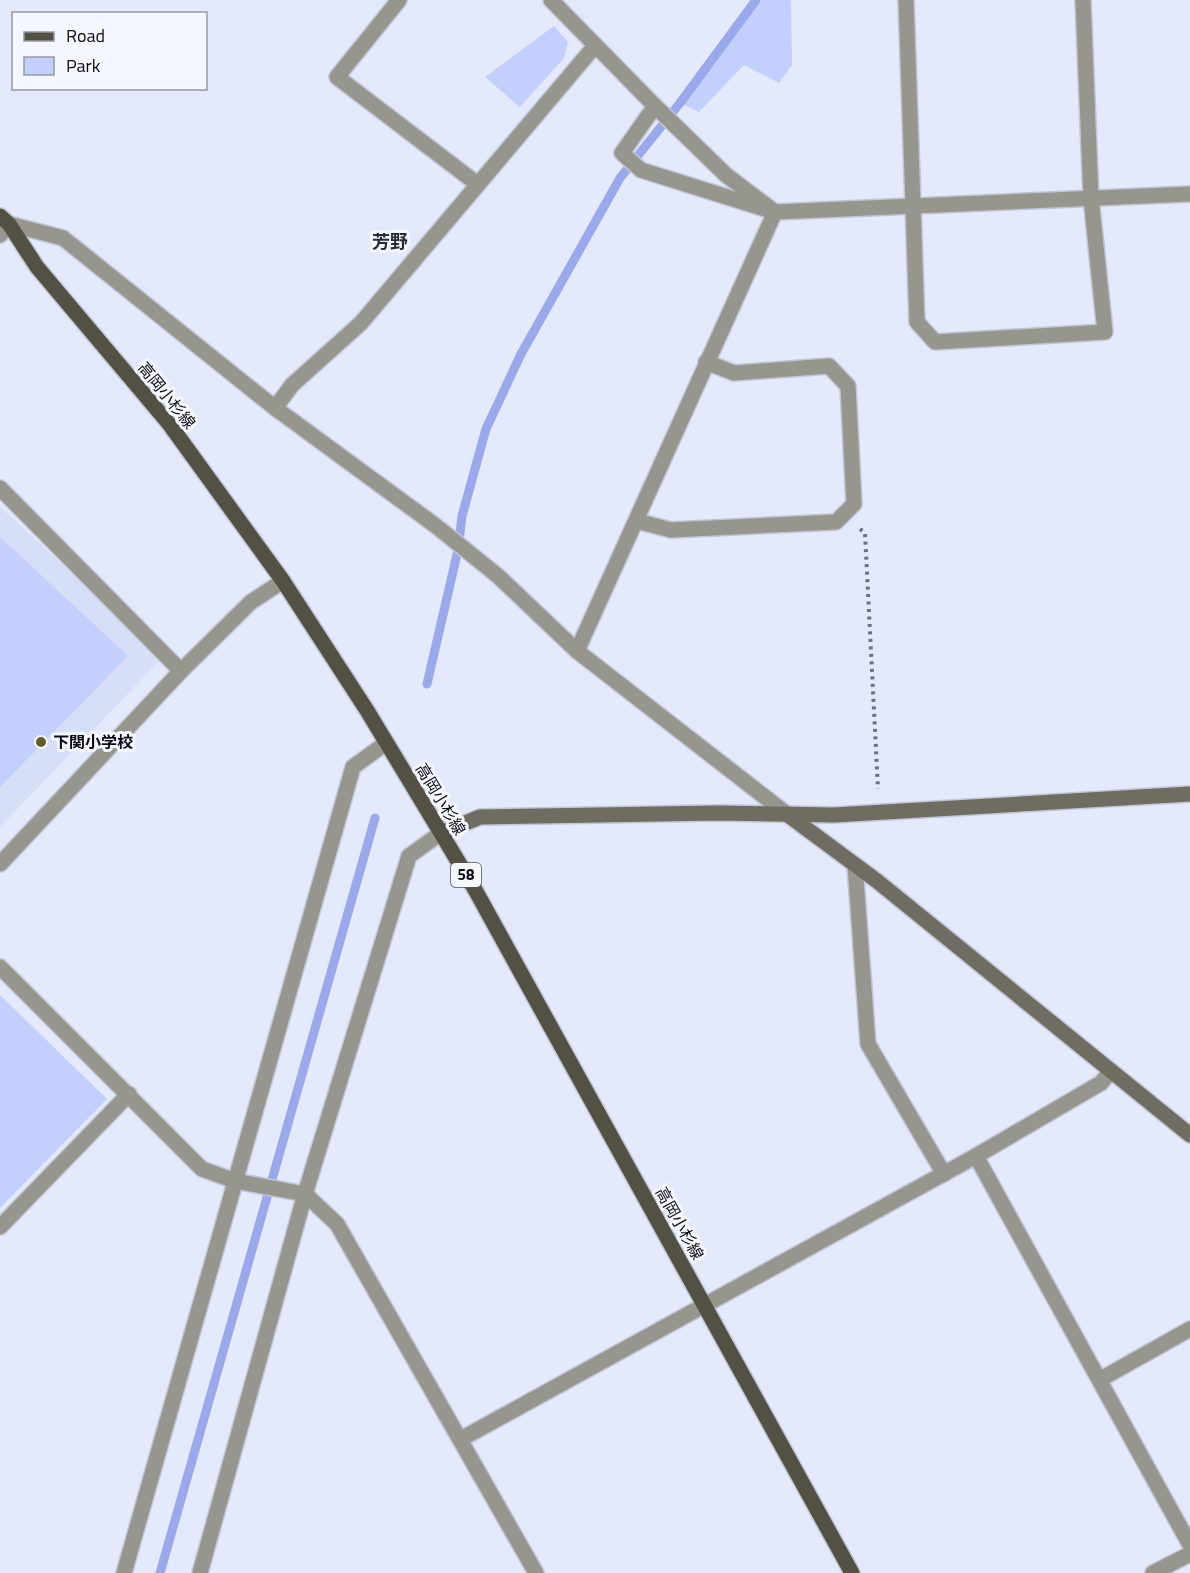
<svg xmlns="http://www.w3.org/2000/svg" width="1190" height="1573" viewBox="0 0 1190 1573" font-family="'Titillium Web','Noto Sans JP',sans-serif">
<rect width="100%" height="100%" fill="#e4e9fb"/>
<path fill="#d7def7" d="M0 507 163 657 0 827Z"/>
<g fill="#c3cffc">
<path d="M761 0H791L792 65 779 83 744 65 699 112 682 104Z"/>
<path d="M554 26 568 42 564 58 520 107 485 77Z"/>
<path d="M0 537 128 656 0 787Z"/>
<path d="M0 995 107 1099 0 1208Z"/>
</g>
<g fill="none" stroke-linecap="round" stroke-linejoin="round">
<g stroke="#99a9eb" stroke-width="9">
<path d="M427 684 458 550 462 516 486 429 521 354 620 178 680 103 756 0"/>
<path d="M160 1573 375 818"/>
</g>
<g stroke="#c1c6d6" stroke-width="18">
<g id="street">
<path d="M399 0 337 77 476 183"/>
<path d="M551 0 655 106 622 153 641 170 775 212 1190 194"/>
<path d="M906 0 917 322 935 342 1105 332 1091 198 1083 0"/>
<path d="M0 235 9 224 63 238 275 408 436 526 498 576 577 651 788 815"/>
<path d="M275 408 292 385 361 323 594 47"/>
<path d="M0 488 181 671"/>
<path d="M637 521 671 530 836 522 854 504 848 386 829 366 734 373 706 362"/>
<path d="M577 651 775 212 726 175 655 106"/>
<path d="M0 864 181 671 251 602 283 581"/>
<path d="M855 865 868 1044 944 1174"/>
<path d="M0 967 202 1169 235 1181 305 1194 337 1224 536 1573"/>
<path d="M976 1156 1190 1545"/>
<path d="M0 1227 129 1094"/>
<path d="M1101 1379 1190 1329"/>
<path d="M461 1439 976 1156 1101 1083 1110 1072"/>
<path d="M124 1573 353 767 386 743"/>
<path d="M200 1573 305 1194 409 856 441 833"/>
<path d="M1153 1573 1190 1554"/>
</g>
</g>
<g stroke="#c1c6d6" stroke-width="18">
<g id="secondary">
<path d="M788 815 877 881 1190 1135"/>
<path d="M441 833 480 817 717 813 834 815 1190 794"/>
</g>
</g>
<g stroke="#c1c6d6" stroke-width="18">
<path id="primary" d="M0 216 9 224 37 267 170 425 283 581 368 712 473 886 852 1573"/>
</g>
<path stroke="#6e717d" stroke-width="4" stroke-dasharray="3 4.5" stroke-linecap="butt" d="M860 529 865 533 878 789"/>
<use href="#street" stroke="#97968e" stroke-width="15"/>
<use href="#secondary" stroke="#6f6d62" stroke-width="15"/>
<use href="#primary" stroke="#535144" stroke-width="15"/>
</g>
<circle fill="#665e2a" stroke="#f5f7fe" stroke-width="2" cx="41" cy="742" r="6"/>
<g text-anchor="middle" stroke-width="6" stroke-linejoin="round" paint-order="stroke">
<rect fill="#f5f7fe" stroke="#515259" stroke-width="1.5" x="451" y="863" width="30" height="24" rx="4.5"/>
<g font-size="15" font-weight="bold" fill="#0b0c12">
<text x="466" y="880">58</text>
</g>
<g font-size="16" fill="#0b0c12" stroke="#f5f7fe">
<text transform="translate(167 395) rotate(51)" y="6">高岡小杉線</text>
<text transform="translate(441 799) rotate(59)" y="6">高岡小杉線</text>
<text transform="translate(680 1223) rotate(61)" y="6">高岡小杉線</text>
</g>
<g font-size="16" font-weight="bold" fill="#0b0c12" stroke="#f5f7fe" text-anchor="start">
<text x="53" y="748">下関小学校</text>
</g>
<g font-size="18" font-weight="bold" fill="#282c3a" stroke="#f5f7fe">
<text x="390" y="248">芳野</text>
</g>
</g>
<rect x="12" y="12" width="195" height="78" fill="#f5f7fe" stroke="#9799a0" stroke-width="1.5"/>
<rect x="24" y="32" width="30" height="9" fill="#535144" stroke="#9799a0" stroke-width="1.5"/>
<text x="66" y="42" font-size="18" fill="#0b0c12">Road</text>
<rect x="24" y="57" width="30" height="18" fill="#c3cffc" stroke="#9799a0" stroke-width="1.5"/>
<text x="66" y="72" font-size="18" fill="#0b0c12">Park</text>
</svg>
